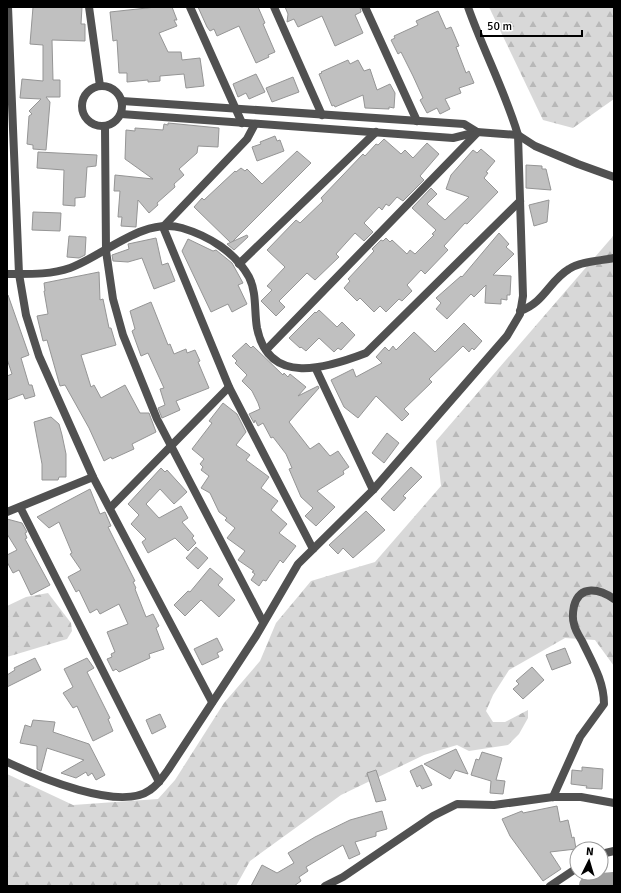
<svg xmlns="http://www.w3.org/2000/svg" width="621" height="893" viewBox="0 0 621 893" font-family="Signika,sans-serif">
<defs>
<pattern id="forest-firs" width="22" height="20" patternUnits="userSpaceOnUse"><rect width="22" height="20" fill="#d8d8d8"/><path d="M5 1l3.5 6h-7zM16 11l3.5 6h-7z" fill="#b8b8b8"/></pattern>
</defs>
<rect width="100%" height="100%" fill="#fff"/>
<g fill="url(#forest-firs)">
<path d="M489 7H614V99L573 128 543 120Z"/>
<path d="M614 235V666L595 640 565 638 509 670 493 695 486 711 493 722H505L528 710V718L519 734 508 745 469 751 457 745 424 755 341 795 250 861 236 886H7V774L73 805 158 799 175 780 224 703 260 661 276 623 311 581 375 562 441 486 436 441Z"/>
<path d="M48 593 71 623 72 631 67 639 7 657V606L26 597Z"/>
</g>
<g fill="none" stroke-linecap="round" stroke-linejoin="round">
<path stroke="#9f9f9f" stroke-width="24" d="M591 886 614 884"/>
</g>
<g fill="#c0c0c0" stroke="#959595">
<path d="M33 7H82L81 24H85V41L52 40 53 80H60V97H46L50 102 46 150 33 149V145L27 144 29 116 32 114 29 111 41 99 20 98 22 79 43 81V45L30 44Z"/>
<path d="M156 7H172L177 20H174L177 26 159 33 168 52H181L182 60 200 58 204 86 186 88 184 74 160 76V81L148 82V80L127 82V73H119L117 40 113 41 110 12Z"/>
<path d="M198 7H258L265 23 263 24 275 52 268 55 269 57 256 63 239 26 217 36 214 29 210 31 207 27Z"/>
<path d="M285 7H360L361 12 355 15 363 33 335 46 322 16 298 27 294 19 287 22 288 14Z"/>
<path d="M438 11 446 29 451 27 459 46 456 47 466 73 469 71 474 83 459 88 461 93 445 99 450 109 440 114 437 108 427 113 420 100 423 98 413 76 401 52 398 54 391 40 395 38 394 36 418 25 416 21Z"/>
<path d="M348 60 350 64 358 60 364 71 370 69 377 90 390 84 395 93 394 108 389 107V109L365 108 363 95 335 107 334 105 332 106 319 74 322 73 321 72Z"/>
<path d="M256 74 265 92 249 99 246 93 238 97 233 84Z"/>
<path d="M293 77 299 92 272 102 266 88Z"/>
<path d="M168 123 219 128 218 147 198 146 197 153 179 169 184 175 174 184 175 187 157 203 158 205 149 213 138 200 136 227 121 226 122 217H118L120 191H114L115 175 153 179 125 159 126 130 135 131V128L163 130 164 124 168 125Z"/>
<path d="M275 136 277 141 280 140 284 151 257 161 252 147 261 144 260 142Z"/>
<path d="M384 139 401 154 405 150 413 158 427 143 439 154 420 176 424 180 403 201 397 197 389 206 386 204 382 210 379 207 364 223 373 232 364 241 355 233 336 254 339 257 315 280 307 273 279 301 285 307 276 316 261 301 272 290 267 286 285 267 267 250 296 220 300 223 323 201 321 198 363 154 365 156 376 144 378 145Z"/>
<path d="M481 149 495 161 486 172 488 173 484 178 498 192 467 224 465 223 444 246 448 250 425 274 421 270 407 285 412 291 402 301 399 299 386 312 380 306 374 312 360 298 357 301 344 288 350 281 348 279 374 251 372 249 381 240 383 241 386 238 390 242 392 240 407 254 410 250 415 254 434 235 432 234 436 230 412 208 431 188 437 194 427 204 445 220 469 197 446 189 451 175 473 150 477 153Z"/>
<path d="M297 151 311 163 231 243 194 207 202 198 204 200 235 171 236 172 241 168 245 171 247 169 262 184Z"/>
<path d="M38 152 97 155 96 166 87 167 85 197 75 198V206L63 205 64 170 37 168Z"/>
<path d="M526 165 542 166V169H546L551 190 526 188Z"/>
<path d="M549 200 547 222 534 226 529 205Z"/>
<path d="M33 212 61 213 60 231 32 230Z"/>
<path d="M499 233 509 244 506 247 514 254 493 275 511 276 510 295H507V300L501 299V304L485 303 486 285 474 297 471 294 447 319 436 309 441 303 436 298 461 276 462 277Z"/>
<path d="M247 235 248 237 234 250 227 244Z"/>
<path d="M69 236 86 237 85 255 79 258 67 257Z"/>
<path d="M156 238 162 265 168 263 175 281 154 289 142 258 128 262 113 261 112 255 129 249 128 244Z"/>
<path d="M188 239 213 251 216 250 232 263 243 283 238 285 247 304 232 312 228 304 211 312 182 251Z"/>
<path d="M99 272 100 300 103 299 109 328H111L116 345 81 355 91 387 94 385 101 398 125 385 140 413H149L156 432 132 444 134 449 112 459 111 457 104 461 89 428 65 385 60 386 47 340 43 341 37 316 48 314 44 291H45L44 283Z"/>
<path d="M7 295H8L29 355 21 358 29 385H32L35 396 25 399 23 394 7 400V376L12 374 7 359Z"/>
<path d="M151 302 168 345 170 344 174 354 186 349 187 353 195 350 200 361 198 362 209 388 176 401 180 410 162 418 158 408 165 405 160 389 164 388 148 353 141 356 132 331 135 329 130 311Z"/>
<path d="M319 310 337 327 342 322 355 335 341 350 338 348 334 352 319 338 306 351 301 347 300 348 289 338 315 312 316 313Z"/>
<path d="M464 323 482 341 474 350 472 348 469 352 463 346 429 379 432 382 404 409 409 414 402 421 376 396 358 418 344 407 331 380 353 369 356 377 382 363 376 357 385 347 389 351 393 346 396 350 414 332 435 352Z"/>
<path d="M246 343 251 348 253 346 283 375 284 373 288 377 290 374 306 387 298 396 318 386 319 388 289 422 310 449 319 443 330 456 338 451 349 467 343 471 344 474 317 491 335 507 316 526 305 516 313 508 301 497 289 469 292 468 286 454 273 437 271 438 263 423 258 426 255 420 254 423 249 414 260 409 258 403 252 391 242 381 247 375 235 363 237 361 232 356Z"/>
<path d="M223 403 237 414 246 432 236 445 250 455 246 460 269 477 261 488 278 501 271 510 287 524 279 533 296 546 283 563 280 560 266 581 263 580 259 586 251 580 255 574 252 572 254 571 238 560 245 551 227 538 235 528 225 520 227 518 219 512 210 493 201 488 209 476 201 470 203 467 200 464 204 459 192 449 212 423 209 421Z"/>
<path d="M51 417 59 424 62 435 66 454V477H59L58 480H42V464L34 422Z"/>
<path d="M387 433 399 443 384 463 372 453Z"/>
<path d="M411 467 422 477 403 496 406 498 394 511 381 499Z"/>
<path d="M161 468 165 472 167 470 187 492 174 504 160 489 146 504 159 518 181 506 188 518 182 522 194 536 192 538 196 543 188 551 175 538 148 553 142 542 146 539 131 524 139 515 128 504Z"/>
<path d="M90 489 100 514 105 512 111 526 108 527 135 581 133 582 136 588 135 589 146 617 153 614 159 626 156 628 164 649 149 654 150 658 119 672 116 669 113 671 107 659 112 657 111 654 115 652 107 632 128 624 119 604 100 614 97 609 90 613 79 590 76 592 68 577 81 570 70 554 72 553 59 522 49 528 37 517Z"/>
<path d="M366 511 385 530 353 558 343 548 338 554 329 545Z"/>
<path d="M7 519 22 523 27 532 25 533 27 538 25 539 50 585 31 595 19 570 13 573 7 562V555L17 550 7 534Z"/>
<path d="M196 547 208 558 198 569 186 558Z"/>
<path d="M210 568 223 579 218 585 235 600 219 617 201 600 185 616 174 605 188 591 190 592Z"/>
<path d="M217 638 223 650 217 653 219 657 202 665 194 649Z"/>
<path d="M565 648 571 663 552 670 546 655Z"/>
<path d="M35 658 41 670 7 687V675L15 670 14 668Z"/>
<path d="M87 658 94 668 87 672 110 718 108 719 113 731 93 741 77 706 73 708 63 693 73 687 64 669Z"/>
<path d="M532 667 544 680 523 699 513 689 519 684 516 681Z"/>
<path d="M160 714 166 727 152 734 146 720Z"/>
<path d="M33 720 55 722 53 732 89 744 105 775 96 780 92 773 88 776 86 772 76 778 61 773 84 760 47 748 41 771 37 769V746L20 743 25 725 31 727Z"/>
<path d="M456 749 468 774 455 770 450 779 424 764Z"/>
<path d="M482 752 502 758 496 780 505 781 503 794 490 793 491 781 471 775 476 759 479 760Z"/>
<path d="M422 765 432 785 422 789 420 785 417 787 410 771Z"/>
<path d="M582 767 603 769 602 789 586 788 587 786 571 784 572 770 582 771Z"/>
<path d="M376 770 386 800 376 802 367 773Z"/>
<path d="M557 806 560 822 568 820 572 838 574 837 576 849 550 852 561 869 543 881 510 836 502 819 522 811 523 813Z"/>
<path d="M382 811 387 829 376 832V836L355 842 360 854 349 859 343 845 306 867 308 871 299 877 301 881 294 886H251L262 865 277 873 294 863 288 853 315 837 350 820Z"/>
</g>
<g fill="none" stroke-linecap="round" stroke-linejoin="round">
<g stroke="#515151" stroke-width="8">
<path d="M8 7 19 274 26 315 39 356 93 477 212 702"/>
<path d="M89 7 100 86"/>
<path d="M190 7 242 123"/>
<path d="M274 7 322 115"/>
<path d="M365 7 417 121"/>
<circle cx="102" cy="106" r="20"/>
<path d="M122 101 464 124 477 132"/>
<path d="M121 114 453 138 477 132 518 135 535 146 578 164 614 177"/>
<path d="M255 124 247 139 163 227 229 387 313 549"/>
<path d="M105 127 106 251 113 299 123 335 157 419 263 622"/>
<path d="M239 264 376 132"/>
<path d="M7 274C28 274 50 275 70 268 105 255 143 217 182 228 209 236 235 252 249 277 257 293 254 311 257 328 269 387 327 368 366 353L520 201"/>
<path d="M520 311C545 302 549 281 569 269 581 261 600 261 614 258"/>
<path d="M266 350 477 133"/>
<path d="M316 369 373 490"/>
<path d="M20 507 159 782"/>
<path d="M110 508 229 387"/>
<path d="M7 512 93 477"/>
<path d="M7 762C38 777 120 812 150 790 158 785 163 777 168 770L256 636 298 564 373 490 507 336 520 314 523 296 518 135C505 91 483 50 468 7"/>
<path d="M553 797 580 737 604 704C604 681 592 662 582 641 579 636 575 630 574 624 572 618 573 611 574 606 580 584 600 589 614 599"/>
<path d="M601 854 614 851"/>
<path d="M325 886 343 877 433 816 457 804 494 805 553 797H581L614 803"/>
<path d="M550 886 577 868"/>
</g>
</g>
<rect width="621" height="893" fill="none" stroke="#000000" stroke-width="16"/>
<g transform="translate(589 861) rotate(5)"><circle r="19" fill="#ffffff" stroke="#999999"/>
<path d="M0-3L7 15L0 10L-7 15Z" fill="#000000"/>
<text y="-6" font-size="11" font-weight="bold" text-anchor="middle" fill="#000000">N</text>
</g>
<path d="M481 30v6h101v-6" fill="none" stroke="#000000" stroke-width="2"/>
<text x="487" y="30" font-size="12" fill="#000000" stroke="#ffffff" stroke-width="3" paint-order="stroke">50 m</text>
</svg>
